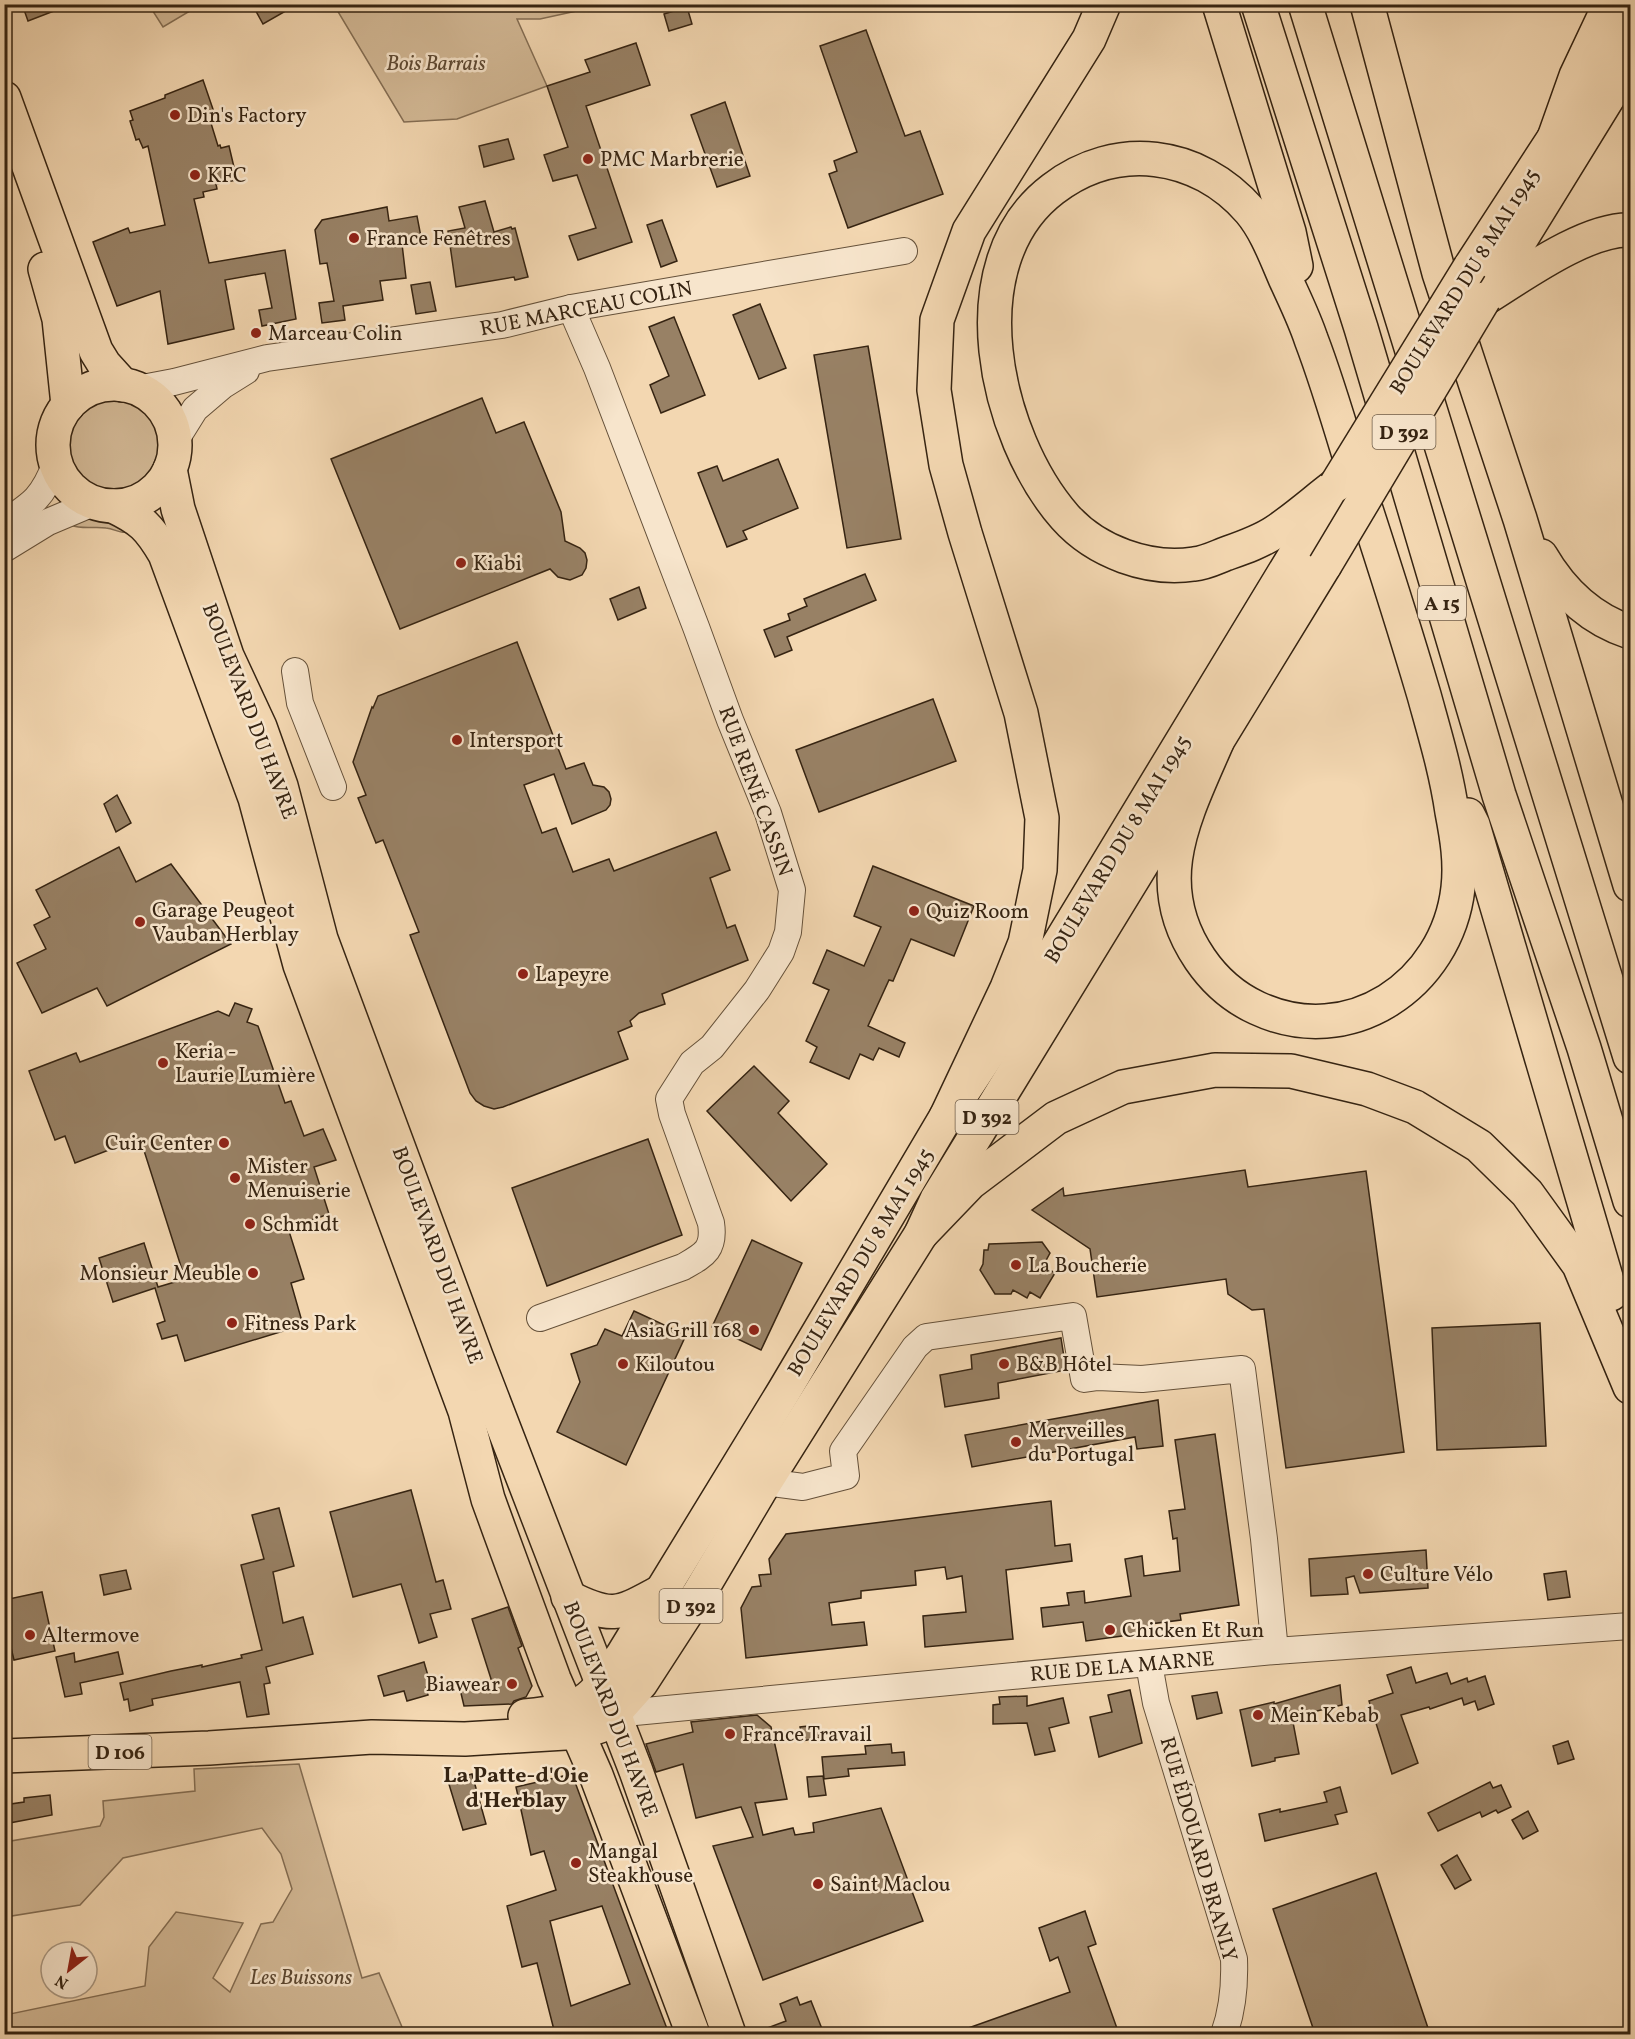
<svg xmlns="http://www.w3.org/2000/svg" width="1635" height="2039" viewBox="0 0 1635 2039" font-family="Vollkorn,serif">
<rect width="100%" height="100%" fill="#f3d7b1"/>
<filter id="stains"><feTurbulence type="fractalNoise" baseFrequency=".00333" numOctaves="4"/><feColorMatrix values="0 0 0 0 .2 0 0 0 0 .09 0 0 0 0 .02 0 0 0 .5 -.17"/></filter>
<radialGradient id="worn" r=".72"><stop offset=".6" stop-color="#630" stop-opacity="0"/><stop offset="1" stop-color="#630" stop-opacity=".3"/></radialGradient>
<g fill="#d3b996" stroke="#846e54" stroke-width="1.5">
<path d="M149 5H200L163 27Z"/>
<path d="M334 5H604L540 19H517L547 86 457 119 404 122Z"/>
<circle cx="115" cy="444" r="49"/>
<path d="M97 513 109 515 131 531C121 535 116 529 106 528 94 526 83 530 71 525Z"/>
<path d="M299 1764 362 1978 379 1973 405 2034H5V2015L145 1986 149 1947 176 1912 243 1923 213 1978 230 1992 261 1924 273 1922 292 1889 281 1854 262 1828 123 1858 80 1905 5 1917V1842L100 1826 104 1817 103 1801 195 1791 194 1769Z"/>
</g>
<g fill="#988165" stroke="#362412" stroke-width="1.5" fill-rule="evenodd">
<path d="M22 4H67V6L28 21Z"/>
<path d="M252 4H298L263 24Z"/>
<path d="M687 7 692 24 669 31 664 14Z"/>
<path d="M866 30 905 136 920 131 943 194 848 228 829 174 837 171 834 161 857 152 820 46Z"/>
<path d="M636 43 650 85 586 106 632 242 578 260 569 236 596 228 577 175 553 181 544 155 568 147 547 86 590 72 585 60Z"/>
<path d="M203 80 216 118 210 120 218 146 220 145 221 148 229 146 237 180 216 184 217 189 203 192 204 197 194 199 209 263 285 250 296 319 262 326 259 310 272 308 265 273 225 280 234 329 168 344 160 291 117 306 93 242 128 228 130 233 165 225 148 146 143 148 139 139 136 140 130 121 133 120 130 111 165 98V95Z"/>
<path d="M725 102 750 176 717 187 691 115Z"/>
<path d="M508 139 514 159 484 167 479 146Z"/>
<path d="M485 201 494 232 511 227 512 229 515 228 528 277 515 280 514 277 456 287 448 231 465 228 459 207Z"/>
<path d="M387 207 389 221 417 216 421 237 408 240V242L402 244 406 278 380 281 383 300 343 306 345 320 322 323 319 303 334 301 327 263 320 264 315 230 322 220Z"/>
<path d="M662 220 677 261 661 267 647 225Z"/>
<path d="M430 282 436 311 416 314 411 285Z"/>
<path d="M760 304 786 368 759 379 733 315Z"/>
<path d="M674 317 705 395 661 413 650 385 669 376 649 327Z"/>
<path d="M868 346 901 539 847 548 814 355Z"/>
<path d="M482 398 496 433 524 422 561 512 565 541 580 548 585 553 587 560 586 568 582 575 570 580 558 577 550 569 400 629 331 459Z"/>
<path d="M778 459 798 508 743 531 747 539 727 547 698 473 717 466 723 481Z"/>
<path d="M865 574 876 600 787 637 792 650 775 657 764 630 790 620 788 614 807 606 804 599Z"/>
<path d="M639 587 646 608 618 620 610 599Z"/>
<path d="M517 642 566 769 584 763 593 785 604 787 609 792 611 799 610 805 606 810 572 824 554 774 524 785 542 833 556 828 573 872 609 859 614 871 716 832 730 870 710 878 727 928 735 925 748 960 662 994 665 1004 639 1013 630 1021 632 1026 618 1032 628 1059 503 1107 494 1109 484 1106 476 1101 470 1093 410 935 419 932 383 840 376 843 358 798 366 795 353 762 372 707 373 708 378 696Z"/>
<path d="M933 699 956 761 819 812 796 750Z"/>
<path d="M117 795 131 823 116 832 104 804Z"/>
<path d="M119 847 136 882 171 864 231 944 107 1006 97 988 42 1013 17 963 46 949 34 925 50 917 36 890Z"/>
<path d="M873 866 974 906 954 956 911 939 893 981 889 980 868 1026 905 1043 899 1057 879 1048 873 1060 860 1054 849 1079 810 1062 817 1047 806 1041 829 990 813 983 827 950 864 966 881 927 854 916Z"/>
<path d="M235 1003 252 1009 247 1022 258 1026 285 1103 291 1101 304 1136 323 1129 336 1160 314 1167 329 1214 288 1228 304 1279 291 1283 303 1325 185 1361 177 1335 162 1339 157 1324 165 1321 155 1288 113 1302 99 1258 144 1243 158 1287 185 1279 140 1138 75 1163 65 1136 55 1140 29 1071 76 1053 80 1062 218 1011 229 1016Z"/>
<path d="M754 1066 789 1101 778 1113 827 1164 791 1201 707 1111Z"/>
<path d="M648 1139 682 1235 547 1286 512 1188Z"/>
<path d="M1245 1170 1248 1187 1366 1171 1404 1452 1286 1468 1264 1309 1252 1310 1228 1294 1226 1279 1097 1297 1090 1249 1032 1210 1063 1188 1064 1196Z"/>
<path d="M752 1240 802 1263 761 1350 712 1327Z"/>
<path d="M1042 1242 1050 1253 1043 1266 1055 1273 1040 1298 1030 1292 1027 1298 1013 1290 1011 1294H995L980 1270 983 1264 984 1250H988L989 1244Z"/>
<path d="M634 1311 686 1335 626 1465 557 1432 580 1382 571 1354 597 1345 605 1329 622 1336Z"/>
<path d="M1540 1323 1546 1446 1437 1450 1432 1328Z"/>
<path d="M1061 1338 1066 1370 998 1383 999 1398 945 1407 940 1375 972 1369 971 1355Z"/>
<path d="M1158 1400 1163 1446 1137 1449 1135 1437 972 1467 965 1435Z"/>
<path d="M1215 1434 1239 1605 1180 1614 1181 1620 1150 1624 1151 1632 1086 1641 1083 1622 1043 1627 1041 1608 1069 1605 1067 1593 1084 1591 1085 1603 1131 1596 1125 1559 1142 1556 1144 1576 1180 1571 1177 1538 1173 1539 1169 1511 1185 1509 1175 1440Z"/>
<path d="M411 1490 436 1582 443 1580 451 1609 430 1614 437 1637 419 1643 401 1584 353 1597 330 1512Z"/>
<path d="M1051 1501 1055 1546 1070 1544 1072 1561 1006 1570 1013 1639 925 1647 923 1616 966 1612 962 1576 947 1579 945 1567 915 1571 916 1585 861 1591V1598L829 1603 832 1625 864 1622 867 1645 746 1658 741 1608 752 1587 761 1586 759 1575 771 1574 769 1559 786 1534Z"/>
<path d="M279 1508 294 1566 273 1572 283 1623 303 1617 313 1654 266 1667 270 1683 264 1684 269 1714 247 1717 240 1682 152 1699 153 1705 130 1711 128 1699 124 1700 120 1683 171 1671 202 1665V1667L242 1658 241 1655 262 1650 241 1565 264 1559 252 1515Z"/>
<path d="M1426 1550 1428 1588 1360 1593 1354 1576 1346 1578 1348 1594 1311 1596 1309 1559Z"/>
<path d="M126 1570 131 1589 104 1595 100 1575Z"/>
<path d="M1566 1571 1570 1597 1548 1600 1544 1574Z"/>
<path d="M42 1592 55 1651 14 1660 4 1619V1600Z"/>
<path d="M508 1607 522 1646 518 1648 532 1686 526 1697 514 1701 512 1704 464 1706 460 1689 492 1682 472 1619Z"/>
<path d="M118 1652 123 1674 80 1683 82 1694 65 1697 56 1657 74 1653 75 1662Z"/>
<path d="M424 1662 431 1686 426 1687 428 1695 407 1701 404 1691 384 1696 378 1676Z"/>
<path d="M1411 1667 1416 1683 1447 1673 1451 1684 1467 1678 1468 1682 1485 1676 1494 1704 1478 1710 1475 1701 1464 1705 1462 1698 1430 1709 1429 1707 1401 1715 1418 1763 1392 1774 1369 1701 1393 1693 1387 1675Z"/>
<path d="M1340 1685 1342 1705 1292 1717 1299 1754 1275 1758V1761L1252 1766 1240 1710 1274 1702V1704Z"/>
<path d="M1130 1690 1142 1743 1099 1757 1090 1717 1112 1712 1108 1695Z"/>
<path d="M1217 1692 1222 1713 1197 1719 1192 1696Z"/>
<path d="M1027 1696V1706L1063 1698 1069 1723 1049 1728 1055 1751 1035 1755 1027 1723 993 1724V1705L1000 1704 999 1697Z"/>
<path d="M757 1715 771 1727 787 1799 755 1803 763 1835 793 1828 795 1835 814 1832 813 1823 881 1808 923 1921 763 1980 713 1846 753 1837 741 1807 696 1818 683 1764 656 1772 646 1744 693 1732 691 1722Z"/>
<path d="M817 1725 820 1738 802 1741 800 1727Z"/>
<path d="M1568 1741 1574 1759 1558 1764 1553 1746Z"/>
<path d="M891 1744 892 1753 904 1752 905 1765 848 1769 849 1776 824 1779 822 1757 866 1754 865 1746Z"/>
<path d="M472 1774 486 1824 463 1830 448 1781Z"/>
<path d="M572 1774 642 1963 669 2034H555L537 1963 522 1967 507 1906 556 1890 544 1851 531 1855 516 1787ZM602 1906 630 1984 571 2006 550 1921Z"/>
<path d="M823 1776 826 1795 809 1797 807 1777Z"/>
<path d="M1490 1782 1493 1788 1501 1785 1511 1807 1498 1813 1496 1810 1482 1817 1480 1812 1438 1831 1428 1813Z"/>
<path d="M1340 1787 1347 1812 1335 1815 1338 1824 1265 1841 1259 1814 1280 1809V1812L1327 1802 1324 1792Z"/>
<path d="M50 1795 52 1815 4 1824V1805L24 1802V1798Z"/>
<path d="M1528 1811 1538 1831 1523 1839 1512 1820Z"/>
<path d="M1457 1855 1471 1880 1455 1889 1441 1865Z"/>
<path d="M1376 1873 1430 2034H1315L1273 1909Z"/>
<path d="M1085 1911 1096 1944 1088 1947 1119 2034H957V2032L1070 1992 1058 1957 1050 1961 1039 1928Z"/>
<path d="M797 1997 800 2005 811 2001 824 2034H754V2033L786 2021 780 2004Z"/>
</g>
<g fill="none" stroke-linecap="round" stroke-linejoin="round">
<g stroke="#65513a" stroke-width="28">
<g id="minor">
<path d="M137 389 174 382 267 358 502 325 571 308 904 251"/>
<path d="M175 441 195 409 222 386 246 371"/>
<path d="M4 523C34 503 43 497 56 463"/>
<path d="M4 549 48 522 93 503"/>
<path d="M295 671 300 703 333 787"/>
<path d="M540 1318 683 1267C704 1255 715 1250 711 1223L672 1114 669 1099 692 1063 712 1047 757 990 781 952 788 932 792 890 768 813 730 720 696 627 597 368 571 308"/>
<path d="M765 1482 803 1487 846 1476 843 1451 915 1347 926 1337 1073 1316 1084 1379 1098 1377 1142 1379 1242 1369 1264 1539 1275 1651"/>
<path d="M1149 1664 1156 1703 1234 1959C1235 1986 1233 2009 1224 2034"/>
<path d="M614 1714 1275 1651 1630 1626"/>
</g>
</g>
<g stroke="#362412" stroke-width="36">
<g id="major">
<path d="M4 98 96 351 104 364 123 385"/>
<path d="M1470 267 1554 138 1630 13"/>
<path d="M45 269 59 319 68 405"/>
<path d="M1484 299 1630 62"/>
<circle cx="114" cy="445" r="61"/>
<path d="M170 469 178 509 227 656 260 727 281 786 321 939 476 1356 636 1771 729 2034"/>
<path d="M113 506C142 520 149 527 165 554L255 798 300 965 465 1411 488 1499 500 1532 554 1679 596 1775 693 2034"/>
<path d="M568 1597C614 1620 619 1614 662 1591"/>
<path d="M525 1716C583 1710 590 1704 622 1656L784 1391 946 1117 1039 977 1312 527 1336 485"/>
<path d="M4 1756 209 1748 372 1737 465 1739 582 1732 600 1726 608 1720 641 1683 700 1592 759 1492 921 1234 937 1199 1325 565"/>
</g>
</g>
<g stroke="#362412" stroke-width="36">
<g id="highway">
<path d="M1219 4 1289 232 1296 266"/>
<path d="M1258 4 1361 328 1499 795 1584 1048 1630 1201"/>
<path d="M1305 4 1630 1057"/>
<path d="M1367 4 1439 273 1520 519 1630 885"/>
<path d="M1554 138 1576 76 1610 4"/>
<path d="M1484 299C1521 276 1587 228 1630 230"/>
<path d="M1541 556C1562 592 1590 619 1630 632"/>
<path d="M1217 742C1185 816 1148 883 1200 959 1215 981 1233 997 1257 1008 1349 1051 1447 985 1458 888 1461 862 1457 838 1452 812 1446 771 1435 735 1424 695 1403 624 1381 555 1358 485 1343 436 1329 386 1311 339 1304 318 1294 298 1285 278 1275 255 1266 230 1250 211 1198 151 1116 141 1053 189 955 263 995 437 1065 517 1096 552 1149 571 1194 564 1205 563 1215 558 1225 554 1242 548 1260 542 1275 532 1296 518 1316 500 1336 485"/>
<path d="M1468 815 1473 825 1611 1294"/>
<path d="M946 1117 1007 988 1025 943 1040 870 1042 818 1021 713 965 533 946 465 934 390 937 320 969 231 1089 39 1104 4"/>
<path d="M921 1234 970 1183 1056 1118 1123 1087 1215 1070 1291 1071 1367 1089 1415 1107 1479 1146 1527 1193 1579 1265 1630 1387"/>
</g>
</g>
<use href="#minor" stroke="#f7e5cc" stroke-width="26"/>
<use href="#major" stroke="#f3d7b1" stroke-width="33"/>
<use href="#highway" stroke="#f3d7b1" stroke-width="33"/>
<g stroke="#362412" stroke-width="36" stroke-linecap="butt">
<g id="major-bridge">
<path d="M1336 485 1470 267"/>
<path d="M1325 565 1484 299"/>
</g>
</g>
<use href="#major-bridge" stroke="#f3d7b1" stroke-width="33"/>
</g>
<g fill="#8f2418" stroke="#f7e5cc" stroke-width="2">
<circle cx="175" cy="115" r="6"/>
<circle cx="588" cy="159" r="6"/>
<circle cx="195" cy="175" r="6"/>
<circle cx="354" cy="238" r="6"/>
<circle cx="256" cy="333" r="6"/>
<circle cx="461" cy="563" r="6"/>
<circle cx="457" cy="740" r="6"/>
<circle cx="914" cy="911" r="6"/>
<circle cx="140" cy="922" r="6"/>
<circle cx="523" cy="974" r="6"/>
<circle cx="163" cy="1063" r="6"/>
<circle cx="224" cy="1143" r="6"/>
<circle cx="235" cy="1178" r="6"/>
<circle cx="250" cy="1224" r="6"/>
<circle cx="1016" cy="1265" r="6"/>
<circle cx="253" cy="1273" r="6"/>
<circle cx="232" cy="1323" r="6"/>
<circle cx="754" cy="1330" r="6"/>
<circle cx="623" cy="1364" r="6"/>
<circle cx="1004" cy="1364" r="6"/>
<circle cx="1016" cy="1442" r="6"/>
<circle cx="1368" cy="1574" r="6"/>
<circle cx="1110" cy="1630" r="6"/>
<circle cx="30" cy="1635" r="6"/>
<circle cx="512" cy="1684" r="6"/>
<circle cx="1258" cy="1715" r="6"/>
<circle cx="730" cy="1734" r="6"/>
<circle cx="576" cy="1863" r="6"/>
<circle cx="818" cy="1884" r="6"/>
</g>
<g text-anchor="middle" stroke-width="5" stroke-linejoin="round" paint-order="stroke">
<g fill="#f7e5cc" stroke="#705e4a" stroke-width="1.5">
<rect x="1372.5" y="415" width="63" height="34" rx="4.5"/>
<rect x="1418" y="586" width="48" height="34" rx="4.5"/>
<rect x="955.5" y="1100" width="63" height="34" rx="4.5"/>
<rect x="659.5" y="1589" width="63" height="34" rx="4.5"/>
<rect x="88.5" y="1735" width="63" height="34" rx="4.5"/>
</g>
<g font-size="20" font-weight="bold" fill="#362412">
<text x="1404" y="439">D 392</text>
<text x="1442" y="610">A 15</text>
<text x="987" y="1124">D 392</text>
<text x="691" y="1613">D 392</text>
<text x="120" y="1759">D 106</text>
</g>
<g font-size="21" font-style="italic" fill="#5d4933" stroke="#f7e5cc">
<text x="436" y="70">Bois Barrais</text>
<text x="301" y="1984">Les Buissons</text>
</g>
<g font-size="21" fill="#362412" stroke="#f7e5cc" text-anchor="start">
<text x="187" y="122">Din's Factory</text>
<text x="600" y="166">PMC Marbrerie</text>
<text x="207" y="182">KFC</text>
<text x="366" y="245">France Fenêtres</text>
<text x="268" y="340">Marceau Colin</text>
<text x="473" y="570">Kiabi</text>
<text x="469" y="747">Intersport</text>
<text x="152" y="917">Garage Peugeot<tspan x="152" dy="24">Vauban Herblay</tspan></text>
<text x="926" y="918">Quiz Room</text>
<text x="535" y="981">Lapeyre</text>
<text x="175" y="1058">Keria -<tspan x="175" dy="24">Laurie Lumière</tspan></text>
<text x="212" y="1150" text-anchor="end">Cuir Center</text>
<text x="247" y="1173">Mister<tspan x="247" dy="24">Menuiserie</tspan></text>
<text x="262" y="1231">Schmidt</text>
<text x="1028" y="1272">La Boucherie</text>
<text x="241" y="1280" text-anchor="end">Monsieur Meuble</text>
<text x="244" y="1330">Fitness Park</text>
<text x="742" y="1337" text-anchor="end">AsiaGrill 168</text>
<text x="635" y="1371">Kiloutou</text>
<text x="1016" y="1371">B&amp;B Hôtel</text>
<text x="1028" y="1437">Merveilles<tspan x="1028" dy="24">du Portugal</tspan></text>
<text x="1380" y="1581">Culture Vélo</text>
<text x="1122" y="1637">Chicken Et Run</text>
<text x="42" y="1642">Altermove</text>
<text x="500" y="1691" text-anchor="end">Biawear</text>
<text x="1270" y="1722">Mein Kebab</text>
<text x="742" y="1741">France Travail</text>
<text x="588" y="1858">Mangal<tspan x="588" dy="24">Steakhouse</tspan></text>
<text x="830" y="1891">Saint Maclou</text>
</g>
<g font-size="21" fill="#362412" stroke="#f7e5cc">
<text transform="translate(1464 281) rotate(-58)" y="7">BOULEVARD DU 8 MAI 1945</text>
<text transform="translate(586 308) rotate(-11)" y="7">RUE MARCEAU COLIN</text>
<text transform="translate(250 711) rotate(69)" y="7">BOULEVARD DU HAVRE</text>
<text transform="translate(756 791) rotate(70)" y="7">RUE RENÉ CASSIN</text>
<text transform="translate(1117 849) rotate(-59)" y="7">BOULEVARD DU 8 MAI 1945</text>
<text transform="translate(438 1255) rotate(70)" y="7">BOULEVARD DU HAVRE</text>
<text transform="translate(860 1262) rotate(-59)" y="7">BOULEVARD DU 8 MAI 1945</text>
<text transform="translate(1122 1666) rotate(-5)" y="7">RUE DE LA MARNE</text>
<text transform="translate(611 1709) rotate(69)" y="7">BOULEVARD DU HAVRE</text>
<text transform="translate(1199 1849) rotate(74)" y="7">RUE ÉDOUARD BRANLY</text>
</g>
<g font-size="22" font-weight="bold" fill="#362412" stroke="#f7e5cc">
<text x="516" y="1782">La Patte-d'Oie<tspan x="516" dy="25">d'Herblay</tspan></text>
</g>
</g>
<rect width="1635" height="2039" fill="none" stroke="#f3d7b1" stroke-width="24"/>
<rect x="6" y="6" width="1623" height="2027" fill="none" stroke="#362412" stroke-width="3"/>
<rect x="12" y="12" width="1611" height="2015" fill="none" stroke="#362412" stroke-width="1.5"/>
<g transform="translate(69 1970) rotate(211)"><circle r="28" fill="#f7e5cc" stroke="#aa9882" stroke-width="1.5"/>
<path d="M0-4.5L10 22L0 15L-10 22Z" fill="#8f2418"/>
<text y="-9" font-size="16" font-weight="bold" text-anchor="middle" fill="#362412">N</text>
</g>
<rect width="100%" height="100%" filter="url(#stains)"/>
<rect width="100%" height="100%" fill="url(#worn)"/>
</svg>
